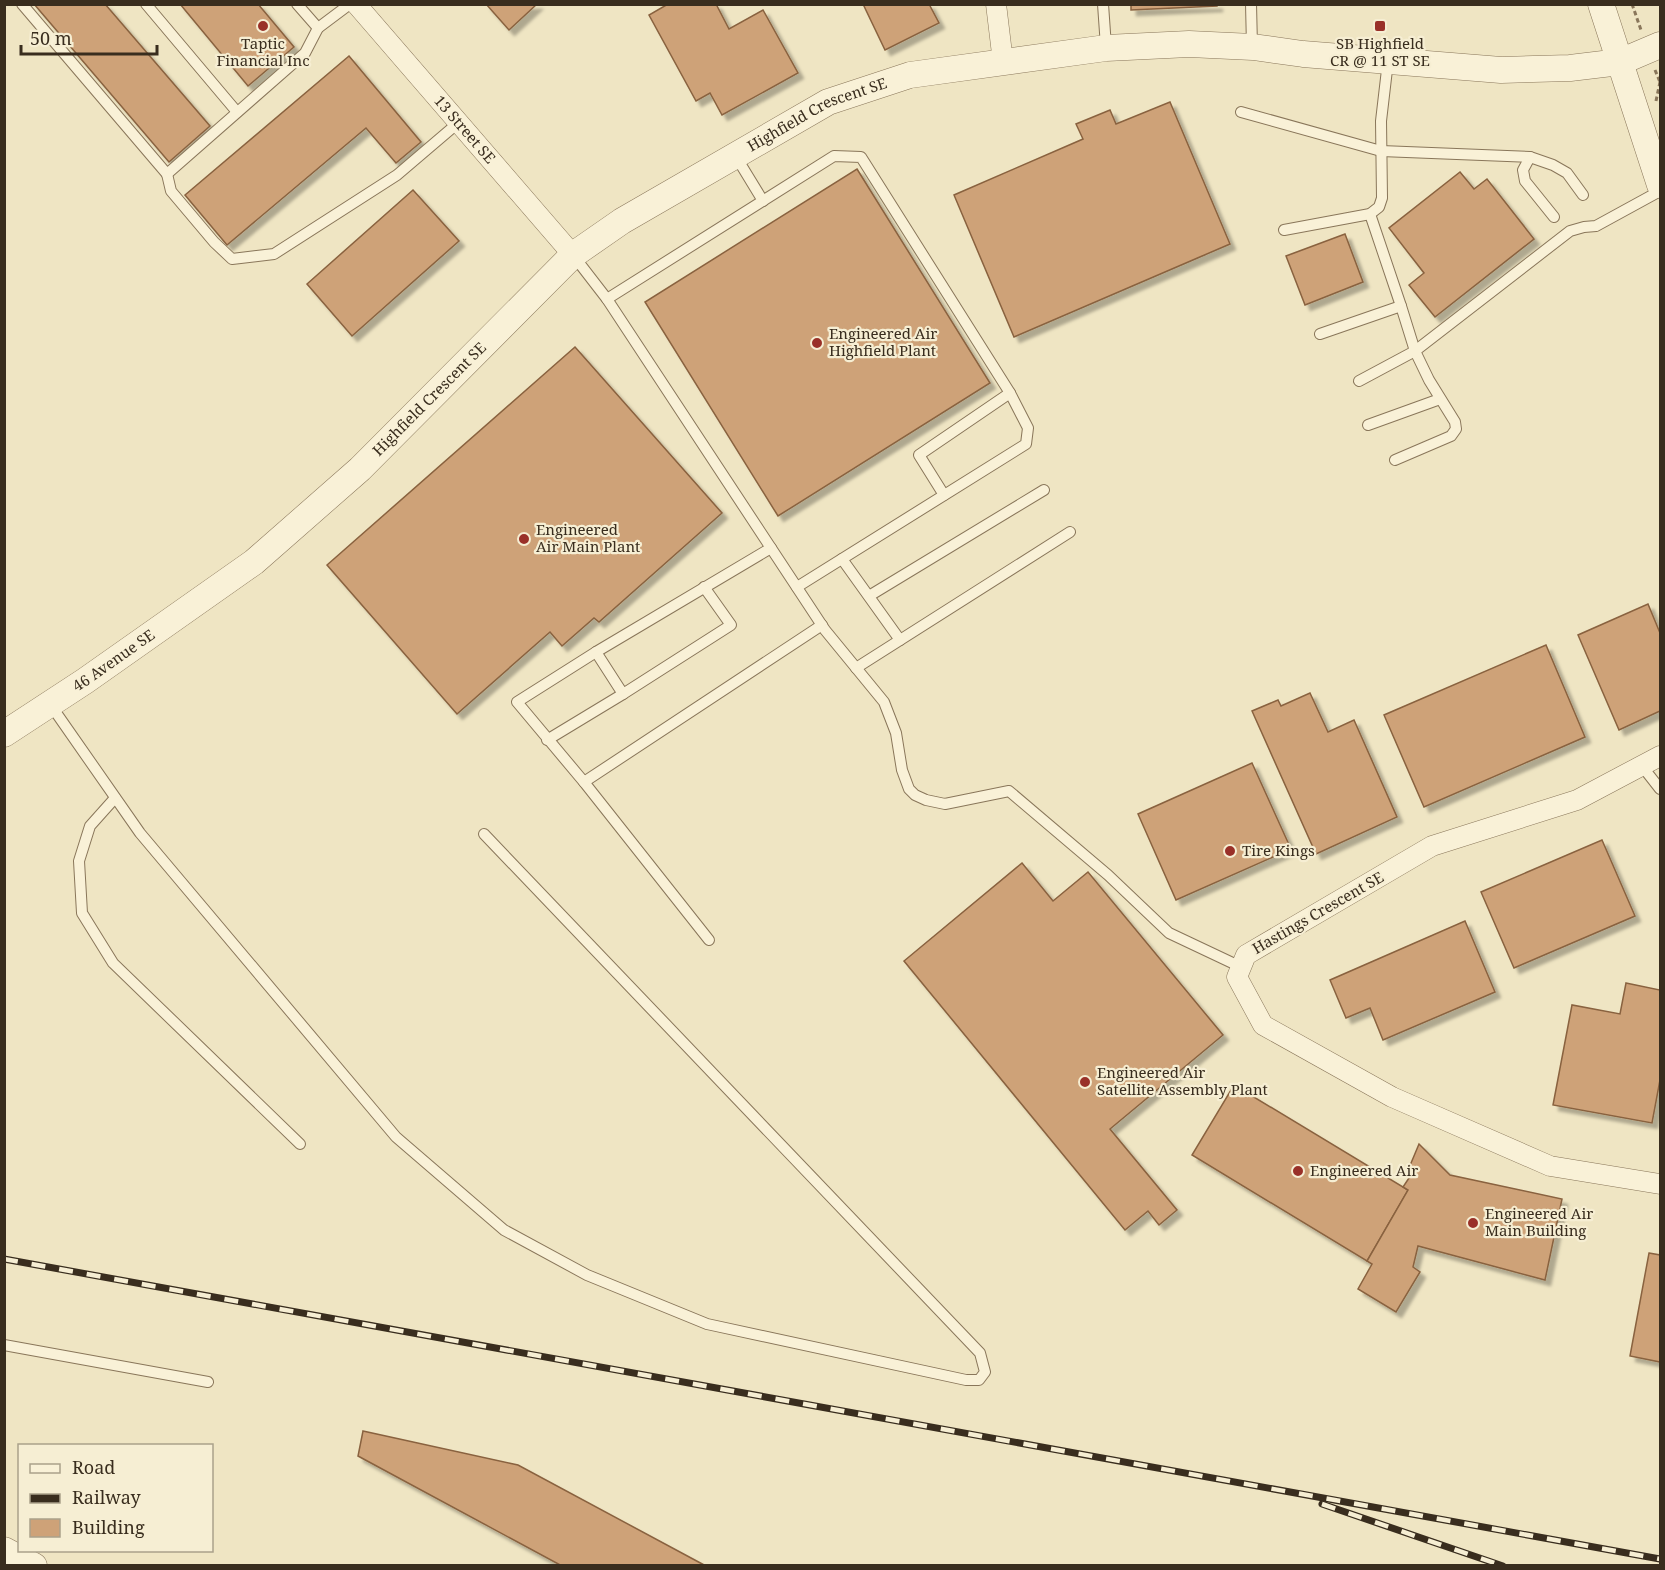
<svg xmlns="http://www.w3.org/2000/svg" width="1665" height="1570" viewBox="0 0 1665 1570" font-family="'Noto Serif',serif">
<defs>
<filter id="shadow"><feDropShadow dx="5.5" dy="5.5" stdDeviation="1.5" flood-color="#0004"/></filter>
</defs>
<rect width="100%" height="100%" fill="#efe5c3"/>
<g fill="#cea278" stroke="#89623f" stroke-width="1.5" filter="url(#shadow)">
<path d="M34 4H105L210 126 169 162Z"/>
<path d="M180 4H258L294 47 248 86Z"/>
<path d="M486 4H537L509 30Z"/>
<path d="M668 4H716L729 29 763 10 798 73 722 115 710 93 696 101 649 15Z"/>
<path d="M863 4H929L939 23 885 50Z"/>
<path d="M1131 4H1217V6L1131 10Z"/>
<path d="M349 56 421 142 396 163 366 128 227 245 185 195Z"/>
<path d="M1170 102 1230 244 1014 337 954 195 1083 139 1076 124 1110 110 1116 124Z"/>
<path d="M857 169 990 383 778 516 645 302Z"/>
<path d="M1460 172 1474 189 1487 179 1534 239 1435 317 1409 285 1424 273 1389 228Z"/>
<path d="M413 190 459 241 352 336 307 284Z"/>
<path d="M1345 234 1363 282 1305 305 1286 256Z"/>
<path d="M575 347 722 513 599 622 594 618 562 646 550 632 457 714 327 565Z"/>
<path d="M1648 604 1660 633V711L1619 730 1578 635Z"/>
<path d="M1546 645 1585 737 1424 807 1384 715Z"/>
<path d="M1310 693 1328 732 1354 720 1397 817 1316 854 1252 711 1278 700 1281 706Z"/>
<path d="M1252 763 1291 849 1176 900 1138 814Z"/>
<path d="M1602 840 1635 916 1514 968 1481 892Z"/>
<path d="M1022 863 1053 901 1088 872 1223 1035 1110 1129 1177 1210 1159 1225 1148 1211 1125 1230 904 961Z"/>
<path d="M1465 921 1495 992 1383 1040 1370 1008 1346 1018 1330 980Z"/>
<path d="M1626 983 1660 990V1080L1652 1123 1553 1105 1572 1005 1620 1014Z"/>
<path d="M1234 1085 1408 1190 1367 1261 1192 1155Z"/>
<path d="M1419 1144 1450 1175 1562 1199 1545 1280 1418 1246 1413 1267 1420 1272 1396 1312 1358 1289 1372 1264 1367 1261 1408 1190 1403 1187 1409 1178 1406 1175Z"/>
<path d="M1649 1253 1660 1255V1362L1630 1356Z"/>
<path d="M363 1431 518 1465 706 1566H562L358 1456Z"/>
</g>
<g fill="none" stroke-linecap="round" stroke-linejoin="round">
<g stroke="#89765a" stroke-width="12">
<g id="service">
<path d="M22 4 167 174 305 53 318 28 350 4"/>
<path d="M146 4 237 112"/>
<path d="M297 4 318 28"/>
<path d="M1103 4 1106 47"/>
<path d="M1251 4 1252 46"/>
<path d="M1241 112 1381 151 1530 157 1553 165 1567 173 1583 195"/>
<path d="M735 155 763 201"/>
<path d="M1530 157 1523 170 1525 181 1554 217"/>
<path d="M167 174 171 191 214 242 232 259 274 254 397 175 458 123"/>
<path d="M1284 230 1370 214 1379 207 1382 198 1381 121 1388 61"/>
<path d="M573 255 607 299 825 630 884 702 896 733 902 770 909 789 915 795 926 800 945 804 1009 791 1108 875 1169 933 1241 967"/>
<path d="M607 299 834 156 861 157 1010 393 1028 428 1026 444 797 587"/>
<path d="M1320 334 1401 306 1370 214"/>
<path d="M1359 381 1415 351 1401 306"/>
<path d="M1368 425 1440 399"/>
<path d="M1395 460 1451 436 1456 429 1455 422 1429 380 1415 351 1570 231 1584 227 1596 226 1660 191"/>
<path d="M944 495 919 455 1010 393"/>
<path d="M771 548 596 652 517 702 584 782 822 625"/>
<path d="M842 559 900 640"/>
<path d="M869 596 1044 490"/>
<path d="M596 652 623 694 731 625 704 587"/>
<path d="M856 668 1070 532"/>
<path d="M50 704 140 833 396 1137 504 1230 587 1275 707 1324 966 1380H979L985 1372 980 1353 484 834"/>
<path d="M547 740 623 694"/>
<path d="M1642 766 1660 789"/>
<path d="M584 782 709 940"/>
<path d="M115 798 90 826 79 861 82 913 113 963 300 1144"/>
<path d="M4 1345 208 1382"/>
</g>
</g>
<g stroke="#89765a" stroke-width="21">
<g id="minor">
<path id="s1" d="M356 4 573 255"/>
<path d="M996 4 1003 62"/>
<path d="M1660 756 1577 800 1432 846 1246 955 1237 977 1263 1025 1392 1097 1550 1166 1660 1184"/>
</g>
</g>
<g stroke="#89765a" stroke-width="27">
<g id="tertiary">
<path d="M1601 4 1660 185"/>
<path id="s2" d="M4 734 85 681 254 562 360 469 573 255 622 221 828 102 910 75 1106 48 1189 44 1253 47 1303 54 1501 70 1570 68 1620 62 1660 45"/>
<path d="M4 1550 34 1566"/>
</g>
</g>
<g stroke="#89765a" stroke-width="3" stroke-dasharray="4.5 3" stroke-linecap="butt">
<path d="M1632 4 1641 30"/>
<path d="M1655 70 1660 82"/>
<path d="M1656 101 1660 82"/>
</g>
<use href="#service" stroke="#f9f1d7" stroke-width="10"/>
<use href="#minor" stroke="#f9f1d7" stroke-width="20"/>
<use href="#tertiary" stroke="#f9f1d7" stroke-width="26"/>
<g stroke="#392d1e" stroke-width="7">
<g id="rail">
<path d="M4 1259 1660 1559"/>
<path d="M1322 1504 1503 1566"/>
</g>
</g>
<use href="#rail" stroke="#f6eed3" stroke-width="4.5" stroke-dasharray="14" stroke-linecap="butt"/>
</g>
<g fill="#993028" stroke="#f6eed3" stroke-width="2">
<circle cx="263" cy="26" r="6"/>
<rect x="1374" y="20" width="12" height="12" rx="3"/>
<circle cx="817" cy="343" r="6"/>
<circle cx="524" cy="539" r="6"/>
<circle cx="1230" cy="851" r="6"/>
<circle cx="1085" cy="1082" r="6"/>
<circle cx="1298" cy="1171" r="6"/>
<circle cx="1473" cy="1223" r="6"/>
</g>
<g text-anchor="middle" stroke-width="4.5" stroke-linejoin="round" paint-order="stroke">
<g font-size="15" fill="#392d1e" stroke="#f6eed3" text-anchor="start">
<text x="263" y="49" text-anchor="middle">Taptic<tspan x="263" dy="17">Financial Inc</tspan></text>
<text x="1380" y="49" text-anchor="middle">SB Highfield<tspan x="1380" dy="17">CR @ 11 ST SE</tspan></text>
<text x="829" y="339">Engineered Air<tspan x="829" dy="17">Highfield Plant</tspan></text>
<text x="536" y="535">Engineered<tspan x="536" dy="17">Air Main Plant</tspan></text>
<text x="1242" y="856">Tire Kings</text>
<text x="1097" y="1078">Engineered Air<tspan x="1097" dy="17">Satellite Assembly Plant</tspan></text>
<text x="1310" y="1176">Engineered Air</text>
<text x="1485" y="1219">Engineered Air<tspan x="1485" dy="17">Main Building</tspan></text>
</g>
<g font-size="15" fill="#392d1e" stroke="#f6eed3">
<text dy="5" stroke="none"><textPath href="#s2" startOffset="1029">Highfield Crescent SE</textPath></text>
<text dy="5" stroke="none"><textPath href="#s1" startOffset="166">13 Street SE</textPath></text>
<text dy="5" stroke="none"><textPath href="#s2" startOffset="543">Highfield Crescent SE</textPath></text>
<text dy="5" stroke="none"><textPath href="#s2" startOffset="132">46 Avenue SE</textPath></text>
<text transform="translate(1318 913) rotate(-30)" y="5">Hastings Crescent SE</text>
</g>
</g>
<rect width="1665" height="1570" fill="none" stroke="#392d1e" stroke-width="12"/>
<rect x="18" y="1444" width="195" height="108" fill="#f6eed3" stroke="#aaa18b" stroke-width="1.5"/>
<rect x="30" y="1464" width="30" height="9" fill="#f9f1d7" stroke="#aaa18b" stroke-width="1.5"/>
<text x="72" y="1474" font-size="18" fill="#392d1e">Road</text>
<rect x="30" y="1494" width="30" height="9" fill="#392d1e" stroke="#aaa18b" stroke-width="1.5"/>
<text x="72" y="1504" font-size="18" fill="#392d1e">Railway</text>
<rect x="30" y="1519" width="30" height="18" fill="#cea278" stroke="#aaa18b" stroke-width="1.5"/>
<text x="72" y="1534" font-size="18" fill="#392d1e">Building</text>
<path d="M21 45v9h136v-9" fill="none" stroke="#392d1e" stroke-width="3"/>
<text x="30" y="45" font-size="18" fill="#392d1e" stroke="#f6eed3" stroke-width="4.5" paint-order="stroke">50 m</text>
</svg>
